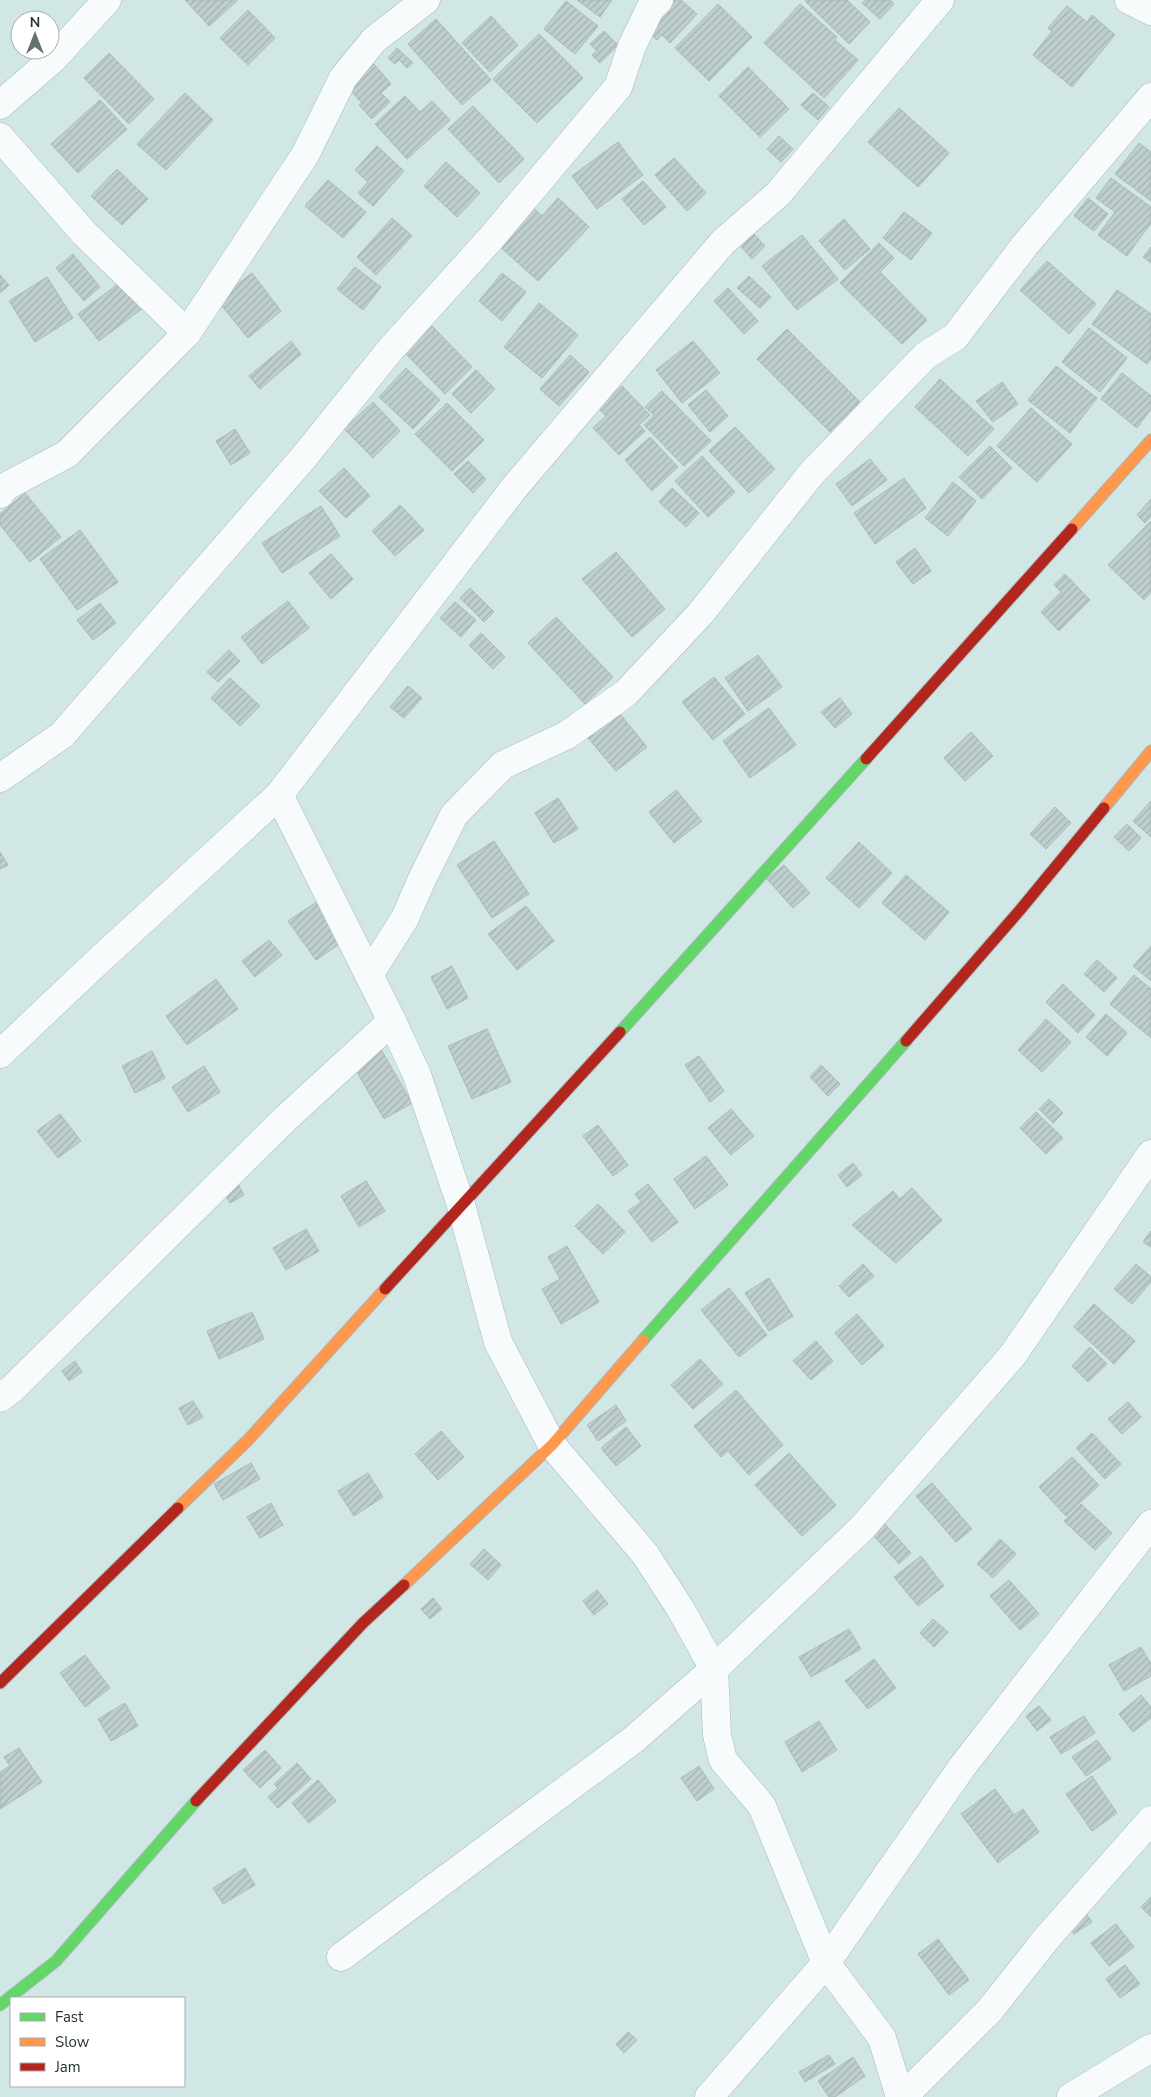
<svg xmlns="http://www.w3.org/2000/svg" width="1151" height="2097" viewBox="0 0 1151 2097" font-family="'Nunito Sans',sans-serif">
<defs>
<pattern id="building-hatch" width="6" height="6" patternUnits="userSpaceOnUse" patternTransform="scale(1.25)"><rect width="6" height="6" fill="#becfce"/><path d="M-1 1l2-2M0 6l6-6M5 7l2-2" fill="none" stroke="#a3b2b1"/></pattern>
</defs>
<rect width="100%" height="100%" fill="#d1e7e6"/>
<g fill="url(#building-hatch)" stroke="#a9bab9">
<path d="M185 0H236L237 1 209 26Z"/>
<path d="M577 0H612L600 17Z"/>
<path d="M672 0H681L697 14 670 43 662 35 657 40 645 29Z"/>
<path d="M806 0H847L870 22 849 44 805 1Z"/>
<path d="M865 0H890L894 4 880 19 862 3Z"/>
<path d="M566 1 598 26 575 54 544 29Z"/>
<path d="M718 4 752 37 709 81 675 48Z"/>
<path d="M800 4 837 37 835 40 858 60 824 98 764 43Z"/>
<path d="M1067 6 1087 22 1092 15 1115 35 1072 87 1033 55 1052 31 1048 28Z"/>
<path d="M248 10 275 38 248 65 220 38Z"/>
<path d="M491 16 518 45 490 72 462 43Z"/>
<path d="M436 19 491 80 462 105 408 44Z"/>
<path d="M604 31 618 45 600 63 592 55 597 51 590 44Z"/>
<path d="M539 34 583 78 537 123 493 79Z"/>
<path d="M397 48 413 63 407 68 399 60 395 64 388 58Z"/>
<path d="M109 53 154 99 129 124 84 78Z"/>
<path d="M374 64 391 84 381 93 390 102 372 119 359 105 362 103 348 88Z"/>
<path d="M748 67 789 109 760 137 719 96Z"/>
<path d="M185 93 213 120 166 170 137 144Z"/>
<path d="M813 93 829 107 818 120 801 105Z"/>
<path d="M405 96 420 112 432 101 450 120 407 159 375 124Z"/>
<path d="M100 100 127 129 78 173 51 144Z"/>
<path d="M473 106 524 159 499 183 448 129Z"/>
<path d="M899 108 949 153 918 187 868 142Z"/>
<path d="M779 136 793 149 781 162 767 149Z"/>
<path d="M618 142 643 175 597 209 572 176Z"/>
<path d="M1139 143 1151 152V201L1115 174Z"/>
<path d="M377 146 404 171 373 206 358 193 368 182 355 170Z"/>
<path d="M674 158 706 193 687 211 655 175Z"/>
<path d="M446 162 480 193 457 217 424 186Z"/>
<path d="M117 169 148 199 122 225 91 196Z"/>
<path d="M1111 178 1151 207V223L1127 256 1098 235 1115 212 1096 198Z"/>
<path d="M328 180 366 212 343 238 305 206Z"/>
<path d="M643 181 666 207 644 225 622 199Z"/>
<path d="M558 198 589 227 538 281 497 244 531 206 542 216Z"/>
<path d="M1088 198 1108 214 1094 231 1074 216Z"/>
<path d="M904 212 932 233 911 260 883 238Z"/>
<path d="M392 218 412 236 376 275 357 257Z"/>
<path d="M844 219 870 249 845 270 819 241Z"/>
<path d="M754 234 765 246 752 259 741 247Z"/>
<path d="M802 235 838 279 797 310 762 266Z"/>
<path d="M879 243 894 258 880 272 927 320 902 344 840 283Z"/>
<path d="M1151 247V263L1143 257Z"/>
<path d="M73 254 100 287 84 301 56 268Z"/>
<path d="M1047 261 1096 304 1069 334 1020 290Z"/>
<path d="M355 267 381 287 363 310 337 289Z"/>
<path d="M252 273 281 311 248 338 217 300Z"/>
<path d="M502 273 526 292 502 321 479 301Z"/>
<path d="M0 275 9 285 0 293Z"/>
<path d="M749 276 771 297 760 308 737 288Z"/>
<path d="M47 277 73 318 35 342 9 301Z"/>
<path d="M122 281 143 308 99 341 78 314Z"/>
<path d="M728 288 758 321 744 334 714 301Z"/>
<path d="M1117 290 1151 314V359L1147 364 1092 324Z"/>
<path d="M539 303 578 335 542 378 504 347Z"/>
<path d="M430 324 472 367 445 394 402 350Z"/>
<path d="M1089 328 1127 358 1100 392 1062 362Z"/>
<path d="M787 329 861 403 831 433 757 359Z"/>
<path d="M291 341 301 354 260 389 249 376Z"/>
<path d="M693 341 720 373 682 403 656 370Z"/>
<path d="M570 355 589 372 559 406 540 389Z"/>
<path d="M1056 366 1097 398 1070 433 1028 400Z"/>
<path d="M406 368 440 400 413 429 379 397Z"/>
<path d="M476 370 495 389 471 413 452 394Z"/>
<path d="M1122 373 1151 396V409L1137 428 1101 399Z"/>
<path d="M940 379 994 429 968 456 915 407Z"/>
<path d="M1002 382 1018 404 993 422 976 401Z"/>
<path d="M622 386 650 415 639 425 645 431 619 455 593 428 606 416 598 408Z"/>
<path d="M706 390 728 416 710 432 688 405Z"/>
<path d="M662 391 711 441 684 466 644 425 654 415 645 407Z"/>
<path d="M373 402 400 431 373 458 344 429Z"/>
<path d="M447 403 484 440 452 471 415 434Z"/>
<path d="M1031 408 1072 444 1037 482 997 446Z"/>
<path d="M735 427 775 469 749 493 709 451Z"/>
<path d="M235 429 250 453 231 465 216 441Z"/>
<path d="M650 437 678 467 652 491 625 460Z"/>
<path d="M990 446 1012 468 982 499 959 477Z"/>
<path d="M702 456 735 492 708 517 675 481Z"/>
<path d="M870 459 887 480 852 506 836 484Z"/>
<path d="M468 461 486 479 473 493 454 474Z"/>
<path d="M344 468 370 496 346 518 319 491Z"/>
<path d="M904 478 926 508 875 544 854 513Z"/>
<path d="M953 482 976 501 948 536 925 518Z"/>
<path d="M672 488 699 513 686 527 659 502Z"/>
<path d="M25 493 61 537 30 562 0 525V514Z"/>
<path d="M1151 499V516L1145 523 1137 515Z"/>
<path d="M400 505 424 530 395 556 372 531Z"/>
<path d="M321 506 340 536 282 573 262 543Z"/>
<path d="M1151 521V592L1144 600 1108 565Z"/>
<path d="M80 530 118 582 77 610 40 559Z"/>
<path d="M915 548 931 571 913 584 896 562Z"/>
<path d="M616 552 665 609 632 637 582 579Z"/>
<path d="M331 554 353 579 331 599 309 573Z"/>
<path d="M1065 574 1090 600 1059 631 1041 612 1061 592 1054 585Z"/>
<path d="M470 588 494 612 484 622 460 598Z"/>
<path d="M288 601 309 628 262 664 241 637Z"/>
<path d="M455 602 476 620 461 637 440 618Z"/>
<path d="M100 603 116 623 93 640 77 620Z"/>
<path d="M556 617 613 677 585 704 528 643Z"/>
<path d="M481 633 505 657 493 669 469 645Z"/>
<path d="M229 650 240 661 218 682 207 672Z"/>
<path d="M758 655 782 687 748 711 725 678Z"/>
<path d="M714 677 745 714 713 740 682 702Z"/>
<path d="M230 678 260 706 240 726 211 698Z"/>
<path d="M408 686 422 698 404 718 390 707Z"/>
<path d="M840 698 852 714 835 728 821 712Z"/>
<path d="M769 708 796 745 750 778 723 741Z"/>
<path d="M620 714 647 747 616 771 588 738Z"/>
<path d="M971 732 993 756 965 781 944 758Z"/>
<path d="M676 790 702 821 674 843 649 812Z"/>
<path d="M558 798 578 829 554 843 535 813Z"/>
<path d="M1151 801V837L1133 821Z"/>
<path d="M1055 807 1071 823 1046 849 1030 834Z"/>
<path d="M1127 824 1141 838 1129 851 1114 837Z"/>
<path d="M494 841 529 894 492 918 457 865Z"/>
<path d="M859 842 892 873 859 908 826 878Z"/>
<path d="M0 852 8 865 0 869Z"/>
<path d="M784 865 810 893 793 908 767 879Z"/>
<path d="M906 875 949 912 925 940 882 903Z"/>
<path d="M321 899 348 938 316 960 288 921Z"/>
<path d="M526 906 554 941 517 970 488 934Z"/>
<path d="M269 940 282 955 255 977 242 961Z"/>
<path d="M1151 946V981L1133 966Z"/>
<path d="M1097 960 1117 978 1104 992 1084 974Z"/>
<path d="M452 966 468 998 447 1009 431 977Z"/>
<path d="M1134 975 1151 989V1038L1110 1004Z"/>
<path d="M216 979 238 1009 187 1045 166 1016Z"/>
<path d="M1063 984 1095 1015 1078 1033 1046 1002Z"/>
<path d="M1106 1014 1127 1033 1107 1056 1086 1037Z"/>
<path d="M1046 1019 1071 1042 1042 1072 1018 1050Z"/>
<path d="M487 1029 511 1082 472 1099 448 1046Z"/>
<path d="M379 1046 412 1103 384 1119 351 1062Z"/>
<path d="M152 1051 165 1078 135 1093 122 1066Z"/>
<path d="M699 1056 724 1091 710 1102 685 1065Z"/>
<path d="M821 1065 840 1084 828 1096 810 1077Z"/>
<path d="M204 1066 220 1092 188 1112 172 1087Z"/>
<path d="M1049 1099 1063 1113 1053 1123 1039 1109Z"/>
<path d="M731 1109 754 1136 731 1155 708 1128Z"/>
<path d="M1036 1112 1063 1138 1046 1154 1020 1128Z"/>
<path d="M60 1114 81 1141 58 1158 37 1131Z"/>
<path d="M598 1125 628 1165 613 1176 583 1136Z"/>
<path d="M706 1156 728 1185 695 1209 674 1179Z"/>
<path d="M853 1163 862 1175 847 1187 838 1175Z"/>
<path d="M366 1181 385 1211 359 1227 341 1196Z"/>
<path d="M237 1182 244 1195 230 1203 223 1190Z"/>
<path d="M648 1184 678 1222 652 1242 628 1211 641 1202 635 1194Z"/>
<path d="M912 1188 942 1220 896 1263 852 1225 893 1191 900 1199Z"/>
<path d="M598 1204 625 1232 603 1254 575 1226Z"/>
<path d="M306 1229 319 1251 286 1270 273 1248Z"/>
<path d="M1151 1231V1247L1143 1242Z"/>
<path d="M567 1246 599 1302 561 1324 542 1289 560 1279 548 1257Z"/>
<path d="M863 1264 874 1276 849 1297 839 1286Z"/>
<path d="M1136 1264 1151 1277V1282L1132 1304 1114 1289Z"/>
<path d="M769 1278 793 1316 769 1331 745 1293Z"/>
<path d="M729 1288 767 1335 739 1357 701 1310Z"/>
<path d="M1094 1304 1135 1341 1114 1364 1074 1327Z"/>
<path d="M252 1312 264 1339 219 1359 207 1331Z"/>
<path d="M857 1314 884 1346 862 1365 835 1333Z"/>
<path d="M816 1341 833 1361 811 1380 793 1361Z"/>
<path d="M1090 1347 1107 1364 1088 1382 1072 1366Z"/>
<path d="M700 1359 723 1384 693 1409 671 1385Z"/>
<path d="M75 1361 82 1372 69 1381 62 1371Z"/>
<path d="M736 1390 783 1445 749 1475 728 1451 721 1457 694 1426Z"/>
<path d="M193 1401 203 1417 188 1425 179 1408Z"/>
<path d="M1128 1402 1141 1417 1122 1434 1108 1419Z"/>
<path d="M616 1405 626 1421 598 1441 587 1425Z"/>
<path d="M626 1427 641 1446 616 1466 601 1448Z"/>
<path d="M441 1431 464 1457 438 1480 415 1454Z"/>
<path d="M1092 1433 1121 1464 1105 1479 1076 1448Z"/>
<path d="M789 1453 836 1505 802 1536 755 1485Z"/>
<path d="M1072 1457 1099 1485 1066 1516 1039 1487Z"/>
<path d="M251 1463 260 1479 223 1500 214 1484Z"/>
<path d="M368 1473 383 1497 354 1516 338 1491Z"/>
<path d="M932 1483 972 1529 956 1542 916 1496Z"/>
<path d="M271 1503 283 1525 260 1538 247 1517Z"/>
<path d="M1081 1504 1112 1533 1095 1550 1064 1521Z"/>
<path d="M885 1524 911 1553 899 1564 873 1535Z"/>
<path d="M1000 1539 1016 1554 993 1578 977 1564Z"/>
<path d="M484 1549 501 1565 488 1580 470 1564Z"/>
<path d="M921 1556 944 1586 918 1606 894 1577Z"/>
<path d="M1009 1580 1039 1614 1020 1630 990 1596Z"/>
<path d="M597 1590 608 1604 594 1615 583 1601Z"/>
<path d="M433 1598 442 1609 430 1619 421 1609Z"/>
<path d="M933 1619 948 1632 934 1647 920 1633Z"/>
<path d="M849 1629 861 1649 811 1677 799 1657Z"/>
<path d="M1141 1647 1151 1664V1676L1124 1691 1109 1665Z"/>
<path d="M85 1655 110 1688 85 1707 60 1673Z"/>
<path d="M874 1659 896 1688 868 1709 845 1681Z"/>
<path d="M1141 1695 1151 1707V1718L1133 1732 1119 1714Z"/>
<path d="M125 1703 138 1726 111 1741 98 1719Z"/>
<path d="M1039 1706 1051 1720 1037 1731 1026 1716Z"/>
<path d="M1084 1716 1095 1733 1061 1754 1050 1737Z"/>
<path d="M819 1721 837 1750 802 1772 785 1742Z"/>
<path d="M1097 1740 1111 1759 1086 1776 1072 1757Z"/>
<path d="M19 1748 42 1782 0 1809V1772L10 1766 4 1757Z"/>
<path d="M265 1750 281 1768 260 1788 243 1770Z"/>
<path d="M297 1763 311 1779 278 1808 268 1797 278 1788 274 1784Z"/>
<path d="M699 1766 714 1789 697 1801 681 1778Z"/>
<path d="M1092 1776 1117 1813 1092 1831 1066 1794Z"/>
<path d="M318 1780 336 1801 309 1823 292 1803Z"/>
<path d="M995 1789 1014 1815 1023 1809 1039 1832 998 1863 961 1814Z"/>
<path d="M245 1868 255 1885 223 1904 213 1888Z"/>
<path d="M1151 1897V1917L1141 1907Z"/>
<path d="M1082 1908 1092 1922 1074 1934 1064 1920Z"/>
<path d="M1116 1924 1134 1947 1109 1966 1091 1943Z"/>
<path d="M938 1939 969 1980 949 1995 918 1954Z"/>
<path d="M1125 1965 1140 1984 1120 1998 1106 1979Z"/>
<path d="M628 2032 637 2040 624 2053 616 2044Z"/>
<path d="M829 2055 835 2064 805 2082 799 2072Z"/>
<path d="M853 2057 865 2076 835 2097H829L818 2081Z"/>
</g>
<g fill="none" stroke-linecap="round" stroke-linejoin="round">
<g stroke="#a9bab9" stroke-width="29">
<g id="street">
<path d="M1129 0 1151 11"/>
<path d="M0 105 53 59 107 0"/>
<path d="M0 137 84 233 187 333"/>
<path d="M0 494 5 487 67 454 187 333 305 155 343 78 374 40 426 0"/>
<path d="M0 778 62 735 304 457 390 350 492 237 618 87 632 46 650 9 659 0"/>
<path d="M279 795 392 1021 417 1075 461 1205 498 1342 552 1445 645 1554 680 1608 714 1669 717 1735 723 1760 762 1806 826 1963 882 2038 900 2097"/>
<path d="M369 975 405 918 422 879 454 815 503 765 567 735 626 693 701 613 811 474 926 355 955 337 1025 245 1151 97"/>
<path d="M0 1054 94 965 279 795 514 488 723 242 778 194 940 0"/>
<path d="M0 1398 12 1389 285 1119 392 1021"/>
<path d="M341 1957 633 1740 714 1669 863 1527 1012 1356 1151 1154"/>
<path d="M709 2097 826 1963 962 1767 1151 1524"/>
<path d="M903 2097 990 2010 1046 1939 1151 1820"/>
<path d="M1071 2097 1151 2048"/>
</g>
</g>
<g stroke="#a9bab9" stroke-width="13">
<g id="fast">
<path d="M620 1032 866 759"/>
<path d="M643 1340 906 1041"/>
<path d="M0 2005 56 1961 196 1801"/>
</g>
</g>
<g stroke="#a9bab9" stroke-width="13">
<g id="slow">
<path d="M1072 529 1151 440"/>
<path d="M1104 808 1151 751"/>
<path d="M178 1508 249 1439 385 1289"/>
<path d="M404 1585 552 1445 643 1340"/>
</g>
</g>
<g stroke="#a9bab9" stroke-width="13">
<g id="jam">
<path d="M866 759 1072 529"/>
<path d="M906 1041 1020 910 1104 808"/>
<path d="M385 1289 620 1032"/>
<path d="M0 1683 178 1508"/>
<path d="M196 1801 363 1623 404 1585"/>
</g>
</g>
<use href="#street" stroke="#f8fbfb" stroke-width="28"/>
<use href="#fast" stroke="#63d668" stroke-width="11"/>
<use href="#slow" stroke="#ff974d" stroke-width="11"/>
<use href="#jam" stroke="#b3261e" stroke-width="11"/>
</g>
<rect x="10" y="1997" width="175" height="90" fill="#ffffff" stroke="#a7adad"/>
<rect x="20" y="2013" width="25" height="8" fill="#63d668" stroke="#a7adad"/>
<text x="55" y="2022" font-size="15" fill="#233332">Fast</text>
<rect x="20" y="2038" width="25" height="8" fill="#ff974d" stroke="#a7adad"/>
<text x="55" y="2047" font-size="15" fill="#233332">Slow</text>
<rect x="20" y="2063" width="25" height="8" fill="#b3261e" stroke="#a7adad"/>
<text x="55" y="2072" font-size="15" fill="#233332">Jam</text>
<g transform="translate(35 35)"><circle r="24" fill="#ffffff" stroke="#a7adad"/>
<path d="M0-4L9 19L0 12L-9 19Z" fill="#607271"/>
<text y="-8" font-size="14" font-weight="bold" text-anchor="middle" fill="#233332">N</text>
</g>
</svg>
